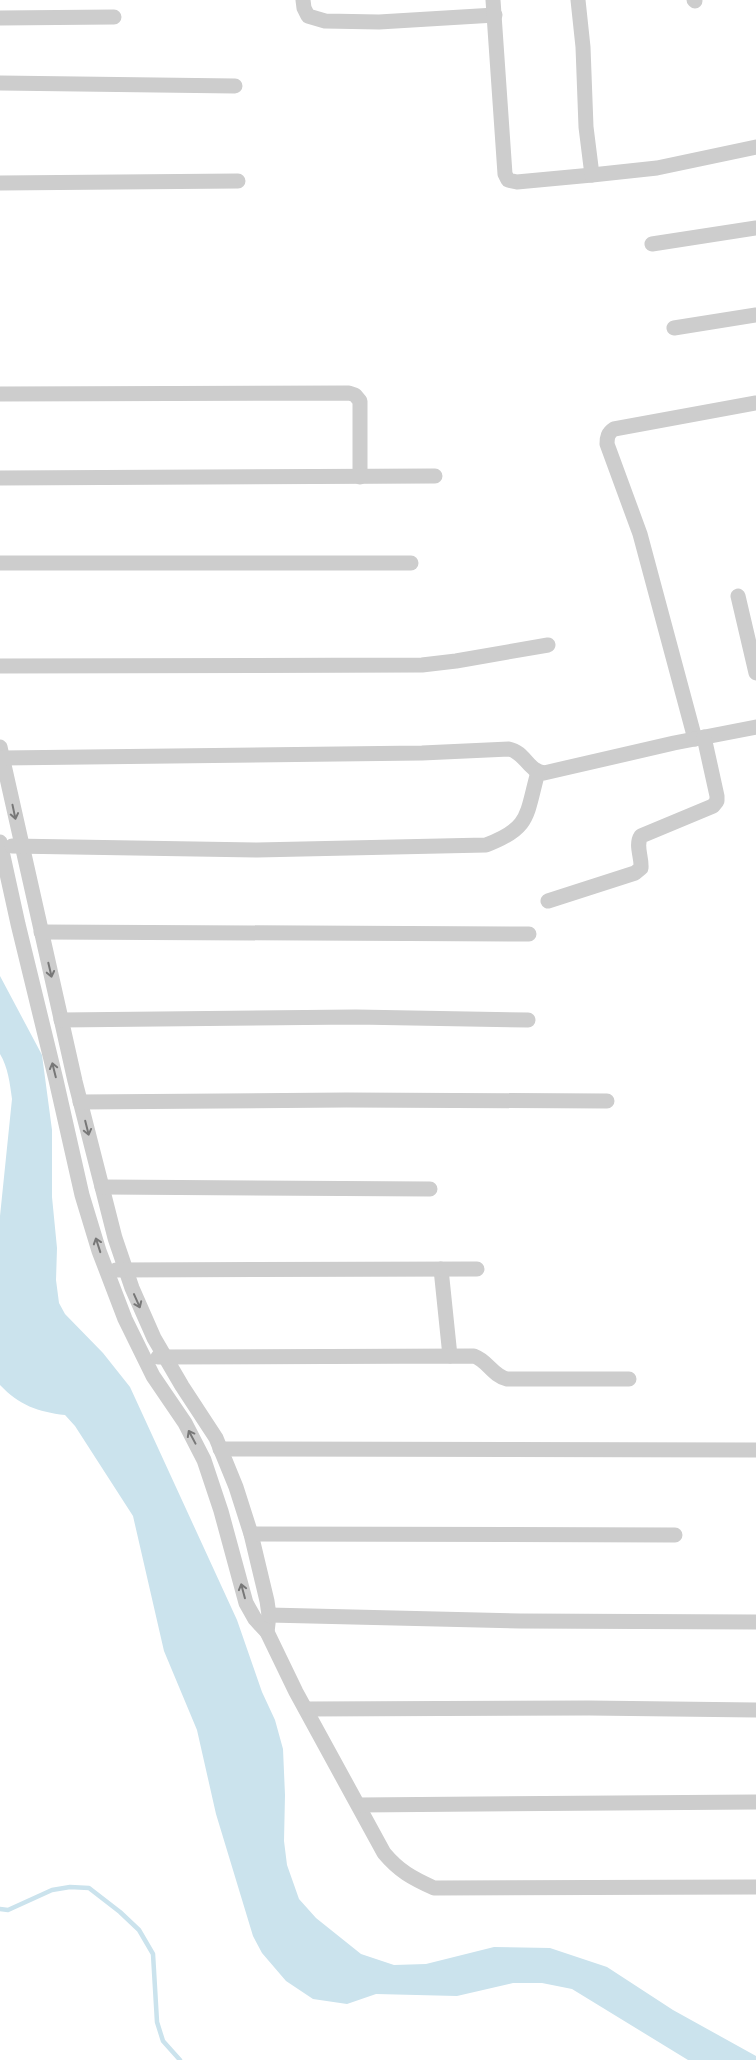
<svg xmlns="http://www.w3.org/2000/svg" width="756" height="2060" viewBox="0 0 756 2060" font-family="'IBM Plex Sans',sans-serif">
<rect width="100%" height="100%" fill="#fff"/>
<path fill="#cbe3ed" d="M0 976 42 1055 52 1130V1197L57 1248 56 1280 59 1303 65 1314 103 1353 130 1387 237 1620 262 1692 275 1720 283 1749 285 1795 284 1841 287 1865 299 1899 316 1918 361 1954 394 1965 426 1964 494 1947 550 1948 607 1967 673 2010 756 2056V2060H688L572 1989 542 1983H513L457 1996 376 1994 347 2004 313 1999 286 1981 262 1953 253 1936 216 1814 197 1730 164 1651 133 1516 75 1426 65 1415C38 1412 19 1405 0 1385V1216L12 1099C10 1084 8 1067 0 1054Z"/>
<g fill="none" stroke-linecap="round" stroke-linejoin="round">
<path stroke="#cbe3ed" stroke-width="4.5" d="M0 1909 8 1910 52 1890 70 1887 89 1888 120 1912 139 1930 153 1954 157 2022 163 2041 180 2060"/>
<g stroke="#cdcdcd" stroke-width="15">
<path d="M303 0 304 8 308 16 325 21 379 22 495 15"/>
<path d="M493 0 505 174 508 180 517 182 592 175"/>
<path d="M578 0 583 47 586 127 592 175 657 168 756 147"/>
<path d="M694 0 695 1"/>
<path d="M0 18 114 17"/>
<path d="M0 83 235 86"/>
<path d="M0 183 238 181"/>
<path d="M652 244 756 228"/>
<path d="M674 328 756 315"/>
<path d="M0 394 349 393 355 395 360 401V477"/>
<path d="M0 478 435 476"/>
<path d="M0 563H411"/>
<path d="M738 596 756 673"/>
<path d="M0 666 422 665 456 661 548 645"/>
<path d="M695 739 640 534 607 444C607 437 608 433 614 429L756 403"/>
<path d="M0 747 75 1081 115 1238 132 1288 154 1338 182 1386 216 1438 236 1487 251 1534 267 1601 269 1615 267 1632"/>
<path d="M2 758 422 753 509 749C525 752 528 771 544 773L674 743 756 727"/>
<path d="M0 842 18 924 56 1080 82 1195 99 1251 125 1319 153 1376 185 1423 204 1460 221 1511 246 1603 255 1619 267 1632 296 1692 384 1853C399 1871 412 1878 434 1888L756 1887"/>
<path d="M12 846 257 850 486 845C531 828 526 815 538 772"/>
<path d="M548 901 635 873 641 868C642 857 635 845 641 836L713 806 717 801V796L704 737"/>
<path d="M41 932 529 934"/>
<path d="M61 1020 356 1017 528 1020"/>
<path d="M80 1102 346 1100 607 1101"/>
<path d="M102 1187 430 1189"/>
<path d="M441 1269 450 1356"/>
<path d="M116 1270 477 1269"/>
<path d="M158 1357 474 1356C488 1361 492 1375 507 1379H629"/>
<path d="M220 1449 756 1450"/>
<path d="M251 1534 675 1535"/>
<path d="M269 1615 520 1621 756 1622"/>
<path d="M306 1709 589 1708 756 1710"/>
<path d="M359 1805 756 1802"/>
</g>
</g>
<defs><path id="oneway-shaft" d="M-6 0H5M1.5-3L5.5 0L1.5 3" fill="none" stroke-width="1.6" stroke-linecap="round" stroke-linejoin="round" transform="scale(1.25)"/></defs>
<g stroke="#777">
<use href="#oneway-shaft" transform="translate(14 812) rotate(78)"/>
<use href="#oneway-shaft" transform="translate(50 970) rotate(77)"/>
<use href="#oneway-shaft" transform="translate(54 1070) rotate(-104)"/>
<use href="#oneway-shaft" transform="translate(87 1128) rotate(76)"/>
<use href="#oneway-shaft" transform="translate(98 1245) rotate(-108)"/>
<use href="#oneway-shaft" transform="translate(137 1301) rotate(66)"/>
<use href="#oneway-shaft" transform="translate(192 1437) rotate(-118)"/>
<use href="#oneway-shaft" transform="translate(243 1591) rotate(-105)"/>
</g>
</svg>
